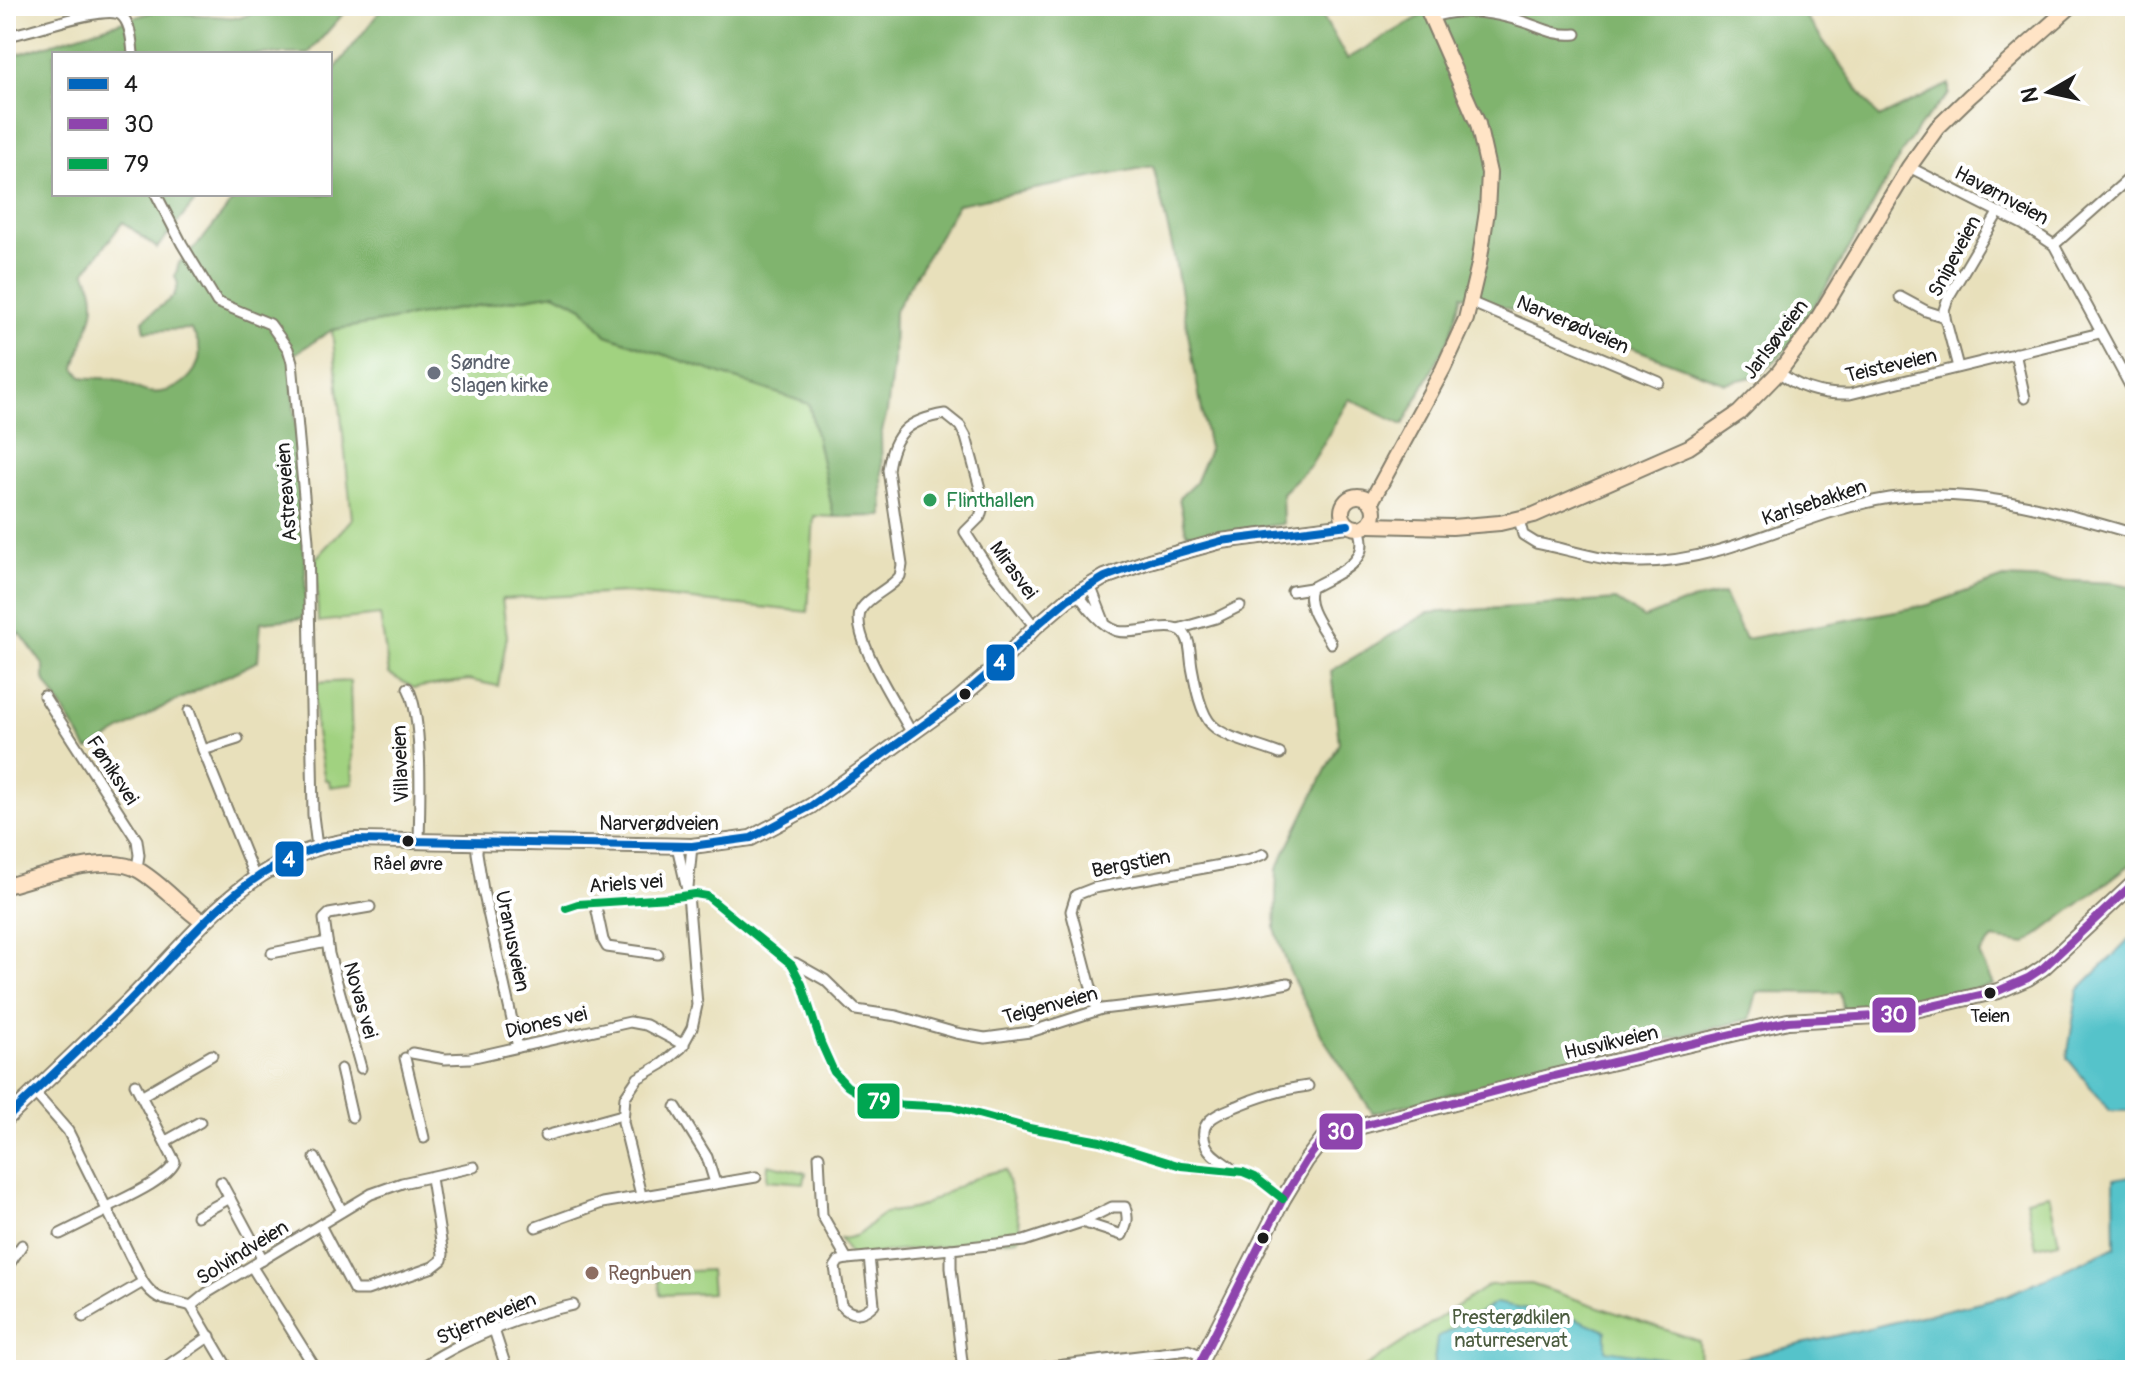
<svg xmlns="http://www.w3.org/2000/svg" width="2141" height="1376" viewBox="0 0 2141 1376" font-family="Pangolin,sans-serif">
<rect width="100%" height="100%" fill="#fff"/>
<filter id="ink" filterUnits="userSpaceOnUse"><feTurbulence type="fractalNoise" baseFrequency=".0125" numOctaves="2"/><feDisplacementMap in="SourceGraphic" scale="16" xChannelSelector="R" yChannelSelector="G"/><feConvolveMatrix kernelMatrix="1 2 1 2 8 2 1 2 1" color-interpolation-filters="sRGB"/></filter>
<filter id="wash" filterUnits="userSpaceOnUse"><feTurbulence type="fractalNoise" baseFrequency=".006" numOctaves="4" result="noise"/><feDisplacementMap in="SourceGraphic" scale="32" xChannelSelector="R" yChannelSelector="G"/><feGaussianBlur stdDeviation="1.8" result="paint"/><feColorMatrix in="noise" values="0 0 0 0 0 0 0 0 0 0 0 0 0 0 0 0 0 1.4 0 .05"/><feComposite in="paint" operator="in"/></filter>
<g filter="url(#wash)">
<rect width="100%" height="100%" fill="#e8e0bb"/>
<g fill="#a1d280" stroke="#5e774e" stroke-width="2">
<path d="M555 293 583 307 606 335 810 404 834 517 814 516 808 612 626 593 502 599 507 636 498 686 469 680 414 688 389 674 380 615 318 622 316 558 352 519 332 330Z"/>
<path d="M350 681 353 784 330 787 329 780H325L316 733 314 683Z"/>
<path d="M768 1164 806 1173 804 1183 767 1180Z"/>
<path d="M1005 1170 1022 1233 1018 1239 851 1256 840 1239C871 1235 860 1228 882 1215 893 1209 908 1212 919 1207 945 1195 975 1173 1005 1170Z"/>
<path d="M2049 1194 2059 1242 2036 1247 2026 1199Z"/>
<path d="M710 1270 712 1293 660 1295 658 1273Z"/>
<path d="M1531 1284 1699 1341 1700 1370H1361L1489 1285Z"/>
</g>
<g fill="#80b46e" stroke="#4e6845" stroke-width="2">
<path d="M273 6H350L308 54H54V194H201L157 248 123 222 85 272C107 308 83 331 75 368L82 377C94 379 106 377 119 380 128 383 138 390 148 392 182 397 217 360 190 329L145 331 143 320 174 296 178 284 175 276 179 263 202 240 238 194H330V75L384 6H797L798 8 806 6H1317L1347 59 1438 6H1798L1879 118 1949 84V94L1920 125 1902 152 1845 256 1792 343 1761 375 1725 383 1606 338 1462 295 1451 335 1403 425 1349 399 1311 465 1282 493 1283 524 1195 536 1186 532 1179 498 1195 483 1209 450 1173 250 1153 166 958 204 894 312 893 363 887 412 881 435 883 516 834 517 809 404 606 335 583 307 555 293 332 330 290 357 305 539 306 618 261 622 258 661 157 710 88 750 44 679V666L20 633 6 640V58L155 11 239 18Z"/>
<path d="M2004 578 2116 583 2135 587V861L2026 944 1993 939 1979 954 1993 985 1884 1009 1844 1013 1840 993 1757 992 1750 1019 1373 1113 1323 1038 1291 975 1275 929 1277 869 1339 743 1331 671 1428 613 1616 600 1644 618 1682 603 1724 594 1745 639 1928 605Z"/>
</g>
<g fill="#55c3ca" stroke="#387073" stroke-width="2">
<path d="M2135 936V1111H2110L2067 1058 2078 990 2130 939Z"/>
<path d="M2135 1175V1370H1433L1437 1338 1496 1303 1575 1318 1606 1331V1350L1700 1364 1738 1359 2005 1296 2115 1247 2114 1179Z"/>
</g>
</g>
<g filter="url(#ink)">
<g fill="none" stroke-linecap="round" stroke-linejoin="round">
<g stroke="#827e6c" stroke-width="13">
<g id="street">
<path d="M1431 18C1459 6 1498 13 1527 23 1544 29 1557 36 1576 34"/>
<path d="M6 36C27 34 111 1 123 17 131 26 132 43 133 54"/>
<path d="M1909 167 2024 225 2054 245 2135 395"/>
<path d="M156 194 182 244 217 302 270 324 288 349 292 362 308 541 313 815 317 847"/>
<path d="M2054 245 2135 173"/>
<path d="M1900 297 1926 311 1945 317"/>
<path d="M1470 302 1659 382"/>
<path d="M2015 353 2025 398"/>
<path d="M1958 367 1945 318 1944 310 1948 298 1998 213"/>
<path d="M1779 372C1799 389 1824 395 1850 394L2100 333"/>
<path d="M1519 519 1523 535 1536 543C1572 550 1607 563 1643 562 1730 561 1806 511 1890 498 1974 486 2055 511 2135 534"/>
<path d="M1090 585 1104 621"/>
<path d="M1292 591 1311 588"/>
<path d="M1077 593C1087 606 1100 625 1117 631 1134 636 1171 620 1183 632 1191 640 1190 656 1192 667 1195 683 1200 713 1212 725 1226 739 1261 746 1280 754"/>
<path d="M1178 629 1216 618 1240 606"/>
<path d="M1331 643C1322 627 1304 606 1311 588 1335 574 1373 563 1359 529"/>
<path d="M408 688C423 716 420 805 419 840"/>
<path d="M44 696 137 840 139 855 137 868"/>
<path d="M189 711 203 750"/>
<path d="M911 732C899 708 846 631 862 608 871 595 890 589 900 576L902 565 888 470C893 432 909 420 945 414L960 426 966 437 984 503 980 517 965 532 987 566 1035 627"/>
<path d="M238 739 203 750 255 878"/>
<path d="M477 841V853L483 890 518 1047"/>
<path d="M688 887 692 846"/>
<path d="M595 902 603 940 607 947 658 954"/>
<path d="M566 908 578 904 669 898 695 894 707 896 792 965 802 984 821 1043 834 1072 847 1086 866 1098 889 1104 952 1107 1029 1128 1100 1141 1181 1166 1243 1172 1255 1177 1283 1199"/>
<path d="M272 953 327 942"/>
<path d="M792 965 795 963 825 980 856 1010 897 1016 956 1033 985 1038 1030 1032 1102 1009 1231 994 1288 983"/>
<path d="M1097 1010 1071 911 1076 895 1094 888 1248 860 1264 854"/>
<path d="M412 1053 445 1059 470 1058 630 1022 646 1025 684 1045"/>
<path d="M405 1058 424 1138"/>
<path d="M361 1068 329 954 324 919 329 914 370 907"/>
<path d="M341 1069 352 1117"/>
<path d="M34 1092 68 1131 143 1282C159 1305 169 1298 191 1306L207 1293 371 1194 402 1183 474 1167"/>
<path d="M141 1096 212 1055"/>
<path d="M676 1107 707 1157 715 1183"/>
<path d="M545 1136 622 1115"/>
<path d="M166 1141 200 1122"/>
<path d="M819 1156 822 1215 847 1259"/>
<path d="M315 1158 342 1211"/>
<path d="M1233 1170C1224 1161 1211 1157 1206 1145 1195 1118 1224 1112 1242 1104 1264 1095 1283 1089 1308 1086"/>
<path d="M221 1182 263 1260"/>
<path d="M641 1195 623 1122 625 1097 638 1078 662 1064 681 1048 692 1028 697 1005 688 894 677 846"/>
<path d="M107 1207C125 1198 167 1180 175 1162L135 1084"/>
<path d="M197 1216 230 1198"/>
<path d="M320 1225 354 1290H367L433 1267 442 1260 443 1254 431 1178"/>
<path d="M536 1227 602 1203 756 1177"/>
<path d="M60 1234 108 1210"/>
<path d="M869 1257 874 1304C863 1315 851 1317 841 1305L835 1267 839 1261 847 1259 951 1249"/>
<path d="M252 1267 314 1366"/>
<path d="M6 1269 22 1245"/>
<path d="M191 1306 229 1370"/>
<path d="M83 1317 143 1282"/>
<path d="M494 1330 507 1370"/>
<path d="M6 1363 25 1370"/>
<path d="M161 1370 210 1336"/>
<path d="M417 1370C463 1339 518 1317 573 1305"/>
<path d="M963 1370 951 1268V1249L1024 1241 1082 1222 1112 1207H1125C1129 1218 1127 1225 1122 1235L1082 1222"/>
<path d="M1023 1370 1188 1350 1203 1356"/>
</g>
</g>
<g stroke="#827e6c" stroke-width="18">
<g id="secondary">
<circle cx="1358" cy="512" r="16"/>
<path d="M1371 502 1443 369 1466 319 1479 264 1487 211 1489 173 1478 124 1426 6"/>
<path d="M1369 525 1452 527 1500 523 1534 515 1689 447 1739 413 1779 372 1812 328 1909 167 1937 128 1970 96 2071 6"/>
<path d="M6 886C41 877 108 851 140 871 163 885 181 907 203 922"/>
<path d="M6 1119C47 1080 88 1041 129 1001 197 933 252 851 356 840L692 846 751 838 811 806 954 703 996 667 1035 627 1068 599 1105 577 1149 561 1221 541 1348 525"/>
<path d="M1196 1370 1283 1199 1306 1161 1322 1140 1335 1133 1554 1076 1766 1026 1788 1021 1893 1015 1998 991 2028 978 2043 968 2135 882"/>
</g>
</g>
<use href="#street" stroke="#fff" stroke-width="9"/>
<use href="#secondary" stroke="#ffe4c6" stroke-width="14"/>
<g stroke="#fff" stroke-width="14">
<path id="bus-1" d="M6 1119C47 1080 88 1041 129 1001 197 933 252 851 356 840L692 846 751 838 811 806 954 703 996 667 1035 627 1068 599 1105 577 1149 561 1221 541 1348 525"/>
</g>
<g stroke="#fff" stroke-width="14">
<path id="bus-2" d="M1196 1370 1283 1199 1306 1161 1322 1140 1335 1133 1554 1076 1766 1026 1788 1021 1893 1015 1998 991 2028 978 2043 968 2135 882"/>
</g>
<g stroke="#fff" stroke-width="14">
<path id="bus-3" d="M566 908 578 904 669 898 695 894 707 896 792 965 802 984 821 1043 834 1072 847 1086 866 1098 889 1104 952 1107 1029 1128 1100 1141 1181 1166 1243 1172 1255 1177 1283 1199"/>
</g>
<use href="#bus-1" stroke="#0065bd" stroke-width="8"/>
<use href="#bus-2" stroke="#8e44ad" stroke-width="8"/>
<use href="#bus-3" stroke="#00a651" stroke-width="8"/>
</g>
</g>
<circle fill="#6b7280" stroke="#fff" stroke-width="3" cx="434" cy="373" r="8"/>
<circle fill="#2e9e5b" stroke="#fff" stroke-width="3" cx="930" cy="500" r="8"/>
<g fill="#1c1c1c" stroke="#fff" stroke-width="3">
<circle cx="965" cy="694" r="7"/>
<circle cx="408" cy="841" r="7"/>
<circle cx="1990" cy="993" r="7"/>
<circle cx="1263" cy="1238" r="7"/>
</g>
<circle fill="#8d6e63" stroke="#fff" stroke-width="3" cx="592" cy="1273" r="8"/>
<g text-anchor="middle" stroke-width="8" stroke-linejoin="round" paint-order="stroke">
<g font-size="18" fill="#1c1c1c" stroke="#fff">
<text x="408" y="870">Råel øvre</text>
<text x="1990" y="1022">Teien</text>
</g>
<g font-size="20" fill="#1c1c1c" stroke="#fff">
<text transform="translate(2002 195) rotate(28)" y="7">Havørnveien</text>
<text transform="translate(1954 256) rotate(-62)" y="7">Snipeveien</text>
<text transform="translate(1573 324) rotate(23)" y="7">Narverødveien</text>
<text transform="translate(1775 339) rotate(-53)" y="7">Jarlsøveien</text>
<text transform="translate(1891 365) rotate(-13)" y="7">Teisteveien</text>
<text transform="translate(286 492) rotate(-94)" y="7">Astreaveien</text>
<text transform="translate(1814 502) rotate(-18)" y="7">Karlsebakken</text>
<text transform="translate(1014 570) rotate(54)" y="7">Mirasvei</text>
<text transform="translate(400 764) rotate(-92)" y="7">Villaveien</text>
<text transform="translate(113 770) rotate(57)" y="7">Føniksvei</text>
<text x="659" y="830">Narverødveien</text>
<text transform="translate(1131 863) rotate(-11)" y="7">Bergstien</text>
<text transform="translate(626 883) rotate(-4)" y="7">Ariels vei</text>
<text transform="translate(513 941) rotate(78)" y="7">Uranusveien</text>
<text transform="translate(361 1000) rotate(74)" y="7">Novas vei</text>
<text transform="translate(1050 1005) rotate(-15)" y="7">Teigenveien</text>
<text transform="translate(546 1022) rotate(-13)" y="7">Diones vei</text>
<text transform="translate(1611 1042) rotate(-13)" y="7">Husvikveien</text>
<text transform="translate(242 1252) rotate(-32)" y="7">Solvindveien</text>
<text transform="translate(486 1318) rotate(-23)" y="7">Stjerneveien</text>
</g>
<g font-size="20" fill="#5b616d" stroke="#fff" text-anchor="start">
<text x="450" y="369">Søndre<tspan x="450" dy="23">Slagen kirke</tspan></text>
</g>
<g font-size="20" fill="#27864d" stroke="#fff" text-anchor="start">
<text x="946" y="507">Flinthallen</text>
</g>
<g font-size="20" fill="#785e54" stroke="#fff" text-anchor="start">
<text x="608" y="1280">Regnbuen</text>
</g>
<g font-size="20" fill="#4b5c3f" stroke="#fff">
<text x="1511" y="1324">Presterødkilen<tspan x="1511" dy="23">naturreservat</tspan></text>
</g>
</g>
<g stroke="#fff" stroke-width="3">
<rect x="985" y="643" width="31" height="39" rx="8" fill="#0065bd"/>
<rect x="274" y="840" width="31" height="38" rx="8" fill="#0065bd"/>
<rect x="1871" y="996" width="46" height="38" rx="8" fill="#8e44ad"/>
<rect x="856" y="1082" width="45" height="38" rx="8" fill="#00a651"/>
<rect x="1318" y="1112" width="46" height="39" rx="8" fill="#8e44ad"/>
</g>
<g font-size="22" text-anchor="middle" font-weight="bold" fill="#fff">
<text x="1000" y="670">4</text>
<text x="289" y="867">4</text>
<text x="1894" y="1022">30</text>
<text x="879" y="1109">79</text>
<text x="1341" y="1139">30</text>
</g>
<rect width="2141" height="1376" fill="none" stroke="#fff" stroke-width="32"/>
<rect x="52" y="52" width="280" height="144" fill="#ffffff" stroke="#a4a4a4" stroke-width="2"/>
<rect x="68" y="78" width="40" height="12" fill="#0065bd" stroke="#a4a4a4" stroke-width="2"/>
<text x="124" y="92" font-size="24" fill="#1c1c1c">4</text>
<rect x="68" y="118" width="40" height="12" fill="#8e44ad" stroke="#a4a4a4" stroke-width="2"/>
<text x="124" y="132" font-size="24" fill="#1c1c1c">30</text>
<rect x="68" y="158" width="40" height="12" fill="#00a651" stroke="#a4a4a4" stroke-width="2"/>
<text x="124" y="172" font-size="24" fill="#1c1c1c">79</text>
<g transform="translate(2049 92) rotate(261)" stroke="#ffffff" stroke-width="6" paint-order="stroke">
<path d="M0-6L14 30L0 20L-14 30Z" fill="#1c1c1c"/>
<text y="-12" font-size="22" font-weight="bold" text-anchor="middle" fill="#1c1c1c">N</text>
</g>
</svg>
